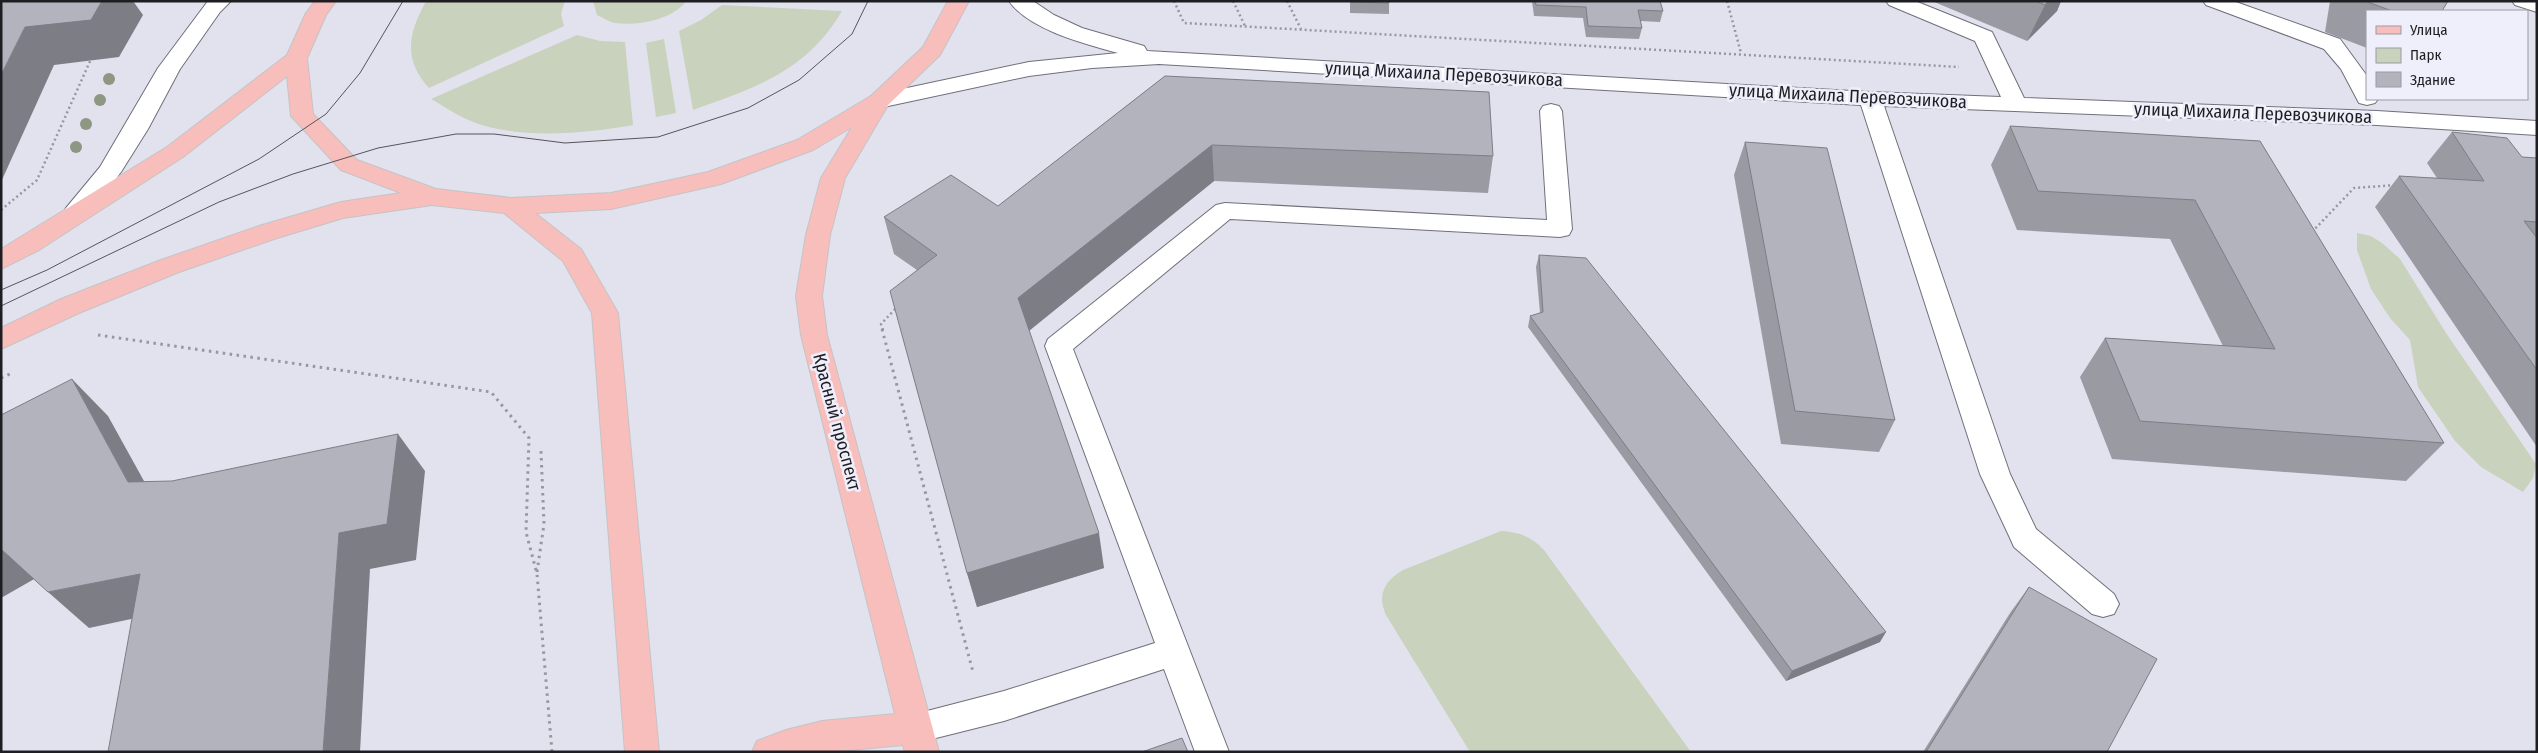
<svg xmlns="http://www.w3.org/2000/svg" width="2538" height="753" viewBox="0 0 2538 753" font-family="'Fira Sans Condensed',sans-serif">
<rect width="100%" height="100%" fill="#e2e2ee"/>
<g fill="#c9d2bd">
<path d="M426 1H565L561 14 564 26 429 88C402 58 409 33 426 1Z"/>
<path d="M593 1H686C673 20 637 26 615 23 609 22 602 17 597 15Z"/>
<path d="M722 5 842 11C807 71 755 88 693 110L679 31 701 20Z"/>
<path d="M577 35 600 41 625 42 633 125C582 134 512 141 464 118 453 113 442 105 431 99Z"/>
<path d="M664 39 676 113 656 117 646 43Z"/>
<path d="M2357 233 2371 236 2382 243 2400 259 2446 333 2536 464 2533 478 2523 492 2481 467 2455 441 2418 387 2410 340 2390 318 2371 289 2357 250Z"/>
<path d="M1501 531C1519 532 1532 537 1544 550L1691 752H1470L1386 615C1377 595 1384 581 1403 570Z"/>
</g>
<g fill="none" stroke-linecap="round" stroke-linejoin="round">
<g stroke="#706f7a" stroke-width="2">
<g id="minor">
<path d="M208 1H231L220 12 180 69 148 129 121 172 84 220 75 222 66 220 63 214 66 208 100 167 158 68Z"/>
<path d="M1009 1H1033L1054 15 1082 28 1144 46 1147 51 1870 92 2001 97 1975 41 1889 5 1886 1H1915L1992 32 2024 98 2377 111 2537 121V135L2377 125 1884 106 2010 474 2036 529 2114 594 2119 604 2114 614 2103 617 2092 614 2014 547 2010 538 1980 474 1861 105 1159 64 1092 68 1029 76 879 108 871 106 868 101 871 96 879 94 1029 62 1118 53C1086 44 1029 30 1009 1Z"/>
<path d="M2203 1H2233L2340 39 2367 76V99H2378L2375 103 2367 105 2359 103 2341 69 2324 49 2206 5Z"/>
<path d="M2512 1H2537V12L2515 5Z"/>
<path d="M1551 104 1559 106 1562 111 1572 229 1569 235 1560 237 1230 219 1073 349 1229 752H1195L1164 669 1004 721 916 743 904 739 899 728 904 717 1004 691 1155 643 1045 346 1048 339 1216 205 1225 203 1547 220 1540 111 1543 106Z"/>
</g>
</g>
<g stroke="#c4c4c6" stroke-width="2">
<path id="major" d="M315 1H336L326 15 307 58 313 114 357 160 436 189 511 198 611 193 708 172 797 140 871 96 923 47 948 1H969L940 55 888 105 845 178 830 235 822 296 827 335 939 752H905L903 745 828 752H752L757 741 786 730 822 721 895 714 801 335 796 296 806 235 821 178 852 127 813 150 721 184 611 209 535 213 581 249 618 313 659 752H625L592 313 563 261 504 213 432 205 343 218 277 238 179 272 79 313 1 349V328L61 299 161 260 259 226 341 202 401 193 341 170 291 116 287 76 183 157 39 250 1 269V249L167 147 287 55 306 13Z"/>
</g>
<g stroke="#9797a0" stroke-width="2.5" stroke-dasharray="2 3" stroke-linecap="butt">
<path d="M1174 1 1184 23 1959 67"/>
<path d="M1233 1 1245 26"/>
<path d="M1287 1 1301 29"/>
<path d="M1727 1 1741 53"/>
<path d="M1 210 37 180 91 59"/>
<path d="M2312 232 2354 188 2396 185"/>
<path d="M883 330 881 324 898 306"/>
</g>
<g stroke="#9797a0" stroke-width="3" stroke-dasharray="2.5 4.5" stroke-linecap="butt">
<path d="M882 329 973 672"/>
<path d="M98 335 491 392 529 438 526 532 537 574 552 752"/>
<path d="M1 378 10 374"/>
<path d="M537 572 544 524 541 451"/>
</g>
<use href="#minor" fill="#fff" fill-rule="evenodd"/>
<use href="#major" fill="#f8bebc" fill-rule="evenodd"/>
<g stroke="#55555c" stroke-width="1">
<path d="M1 290 47 270 259 159 326 114 360 73 403 1"/>
<path d="M1 306 219 202 293 174 378 148 456 134H494L565 143 658 137 748 108 799 80 852 34 868 1"/>
</g>
</g>
<g fill="#8d9782">
<circle cx="109" cy="79" r="6"/>
<circle cx="100" cy="100" r="6"/>
<circle cx="86" cy="124" r="6"/>
<circle cx="76" cy="147" r="6"/>
</g>
<g fill="#9a9aa3">
<path d="M1350 1H1389V14L1350 13Z"/>
<path d="M1532 1H1660L1663 11 1660 22 1640 21 1642 28 1639 39 1586 37 1583 18 1534 16Z"/>
<path d="M1932 1H2061L2057 11 2027 41Z"/>
<path d="M2330 1H2448L2442 11H2367V48L2325 32Z"/>
<path d="M1165 76 1493 156 1488 193 1214 181 1029 331 1104 568 977 607 967 573 917 270 894 254 884 217 998 206Z"/>
<path d="M2010 126 2260 141 2444 443 2406 481 2112 459 2080 377 2105 338 2223 346 2170 239 2017 230 1991 165Z"/>
<path d="M2452 132 2522 157 2537 158V447L2375 207 2399 176 2437 178 2427 163Z"/>
<path d="M1745 142 1895 420 1879 452 1781 444 1734 175Z"/>
<path d="M1539 255 1880 642 1786 681 1528 327 1530 316 1540 313 1536 267Z"/>
<path d="M2029 587 2107 752H1923L2010 613Z"/>
</g>
<g fill="#7d7d85">
<path d="M102 1H133L143 15 119 57 54 65 1 182V75L25 27Z"/>
<path d="M2048 1H2061L2057 11 2027 41 2045 5Z"/>
<path d="M1212 145 1214 181 1025 334 1018 298Z"/>
<path d="M72 379 108 416 165 519 128 482Z"/>
<path d="M398 434 425 471 416 560 370 569 360 752H323L339 533Z"/>
<path d="M1099 533 1104 568 977 607 967 573Z"/>
<path d="M1 549 36 578 1 598Z"/>
<path d="M140 574 178 609 89 628 48 592Z"/>
<path d="M1886 632 1880 642 1786 681 1792 671Z"/>
</g>
<g fill="#b3b3be" stroke="#7d7d85">
<path d="M1 1H102L91 20 25 27 1 75Z"/>
<path d="M1351 1H1389V3L1351 2Z"/>
<path d="M1535 1H1660L1663 11 1638 10 1642 28 1588 26 1586 7 1536 5Z"/>
<path d="M2036 1H2048L2045 5Z"/>
<path d="M2365 1H2448L2442 11H2392Z"/>
<path d="M1165 76 1489 92 1493 156 1212 145 1018 298 1099 533 967 573 890 291 937 255 884 217 951 175 998 206Z"/>
<path d="M2010 126 2260 141 2444 443 2140 421 2105 338 2275 349 2195 200 2038 191Z"/>
<path d="M2452 132 2507 138 2522 157 2537 158V222L2524 221 2537 238V370L2399 176 2484 181Z"/>
<path d="M1745 142 1827 148 1895 420 1795 411Z"/>
<path d="M1539 255 1586 258 1886 632 1792 671 1530 316 1543 312Z"/>
<path d="M72 379 128 482 172 481 398 434 387 524 339 533 323 752H108L140 574 48 592 1 549V415Z"/>
<path d="M2029 587 2157 659 2107 752H1926Z"/>
<path d="M1182 738 1188 752H1142Z"/>
</g>
<g text-anchor="middle" stroke-width="5" stroke-linejoin="round" paint-order="stroke">
<g font-size="18" fill="#1e1e22" stroke="#efeffb">
<text transform="translate(1444 74) rotate(3)" y="6">улица Михаила Перевозчикова</text>
<text transform="translate(1848 96) rotate(3)" y="6">улица Михаила Перевозчикова</text>
<text transform="translate(2253 113) rotate(2)" y="6">улица Михаила Перевозчикова</text>
<text transform="translate(837 422) rotate(75)" y="6">Красный проспект</text>
</g>
</g>
<rect width="2538" height="753" fill="none" stroke="#1e1e22" stroke-width="5"/>
<rect x="2366" y="10" width="162" height="90" fill="#efeffb" stroke="#9b9ba4"/>
<rect x="2376" y="26" width="25" height="8" fill="#f8bebc" stroke="#9b9ba4"/>
<text x="2410" y="35" font-size="15" fill="#1e1e22">Улица</text>
<rect x="2376" y="48" width="25" height="15" fill="#c9d2bd" stroke="#9b9ba4"/>
<text x="2410" y="60" font-size="15" fill="#1e1e22">Парк</text>
<rect x="2376" y="72" width="25" height="15" fill="#b3b3be" stroke="#9b9ba4"/>
<text x="2410" y="85" font-size="15" fill="#1e1e22">Здание</text>
</svg>
